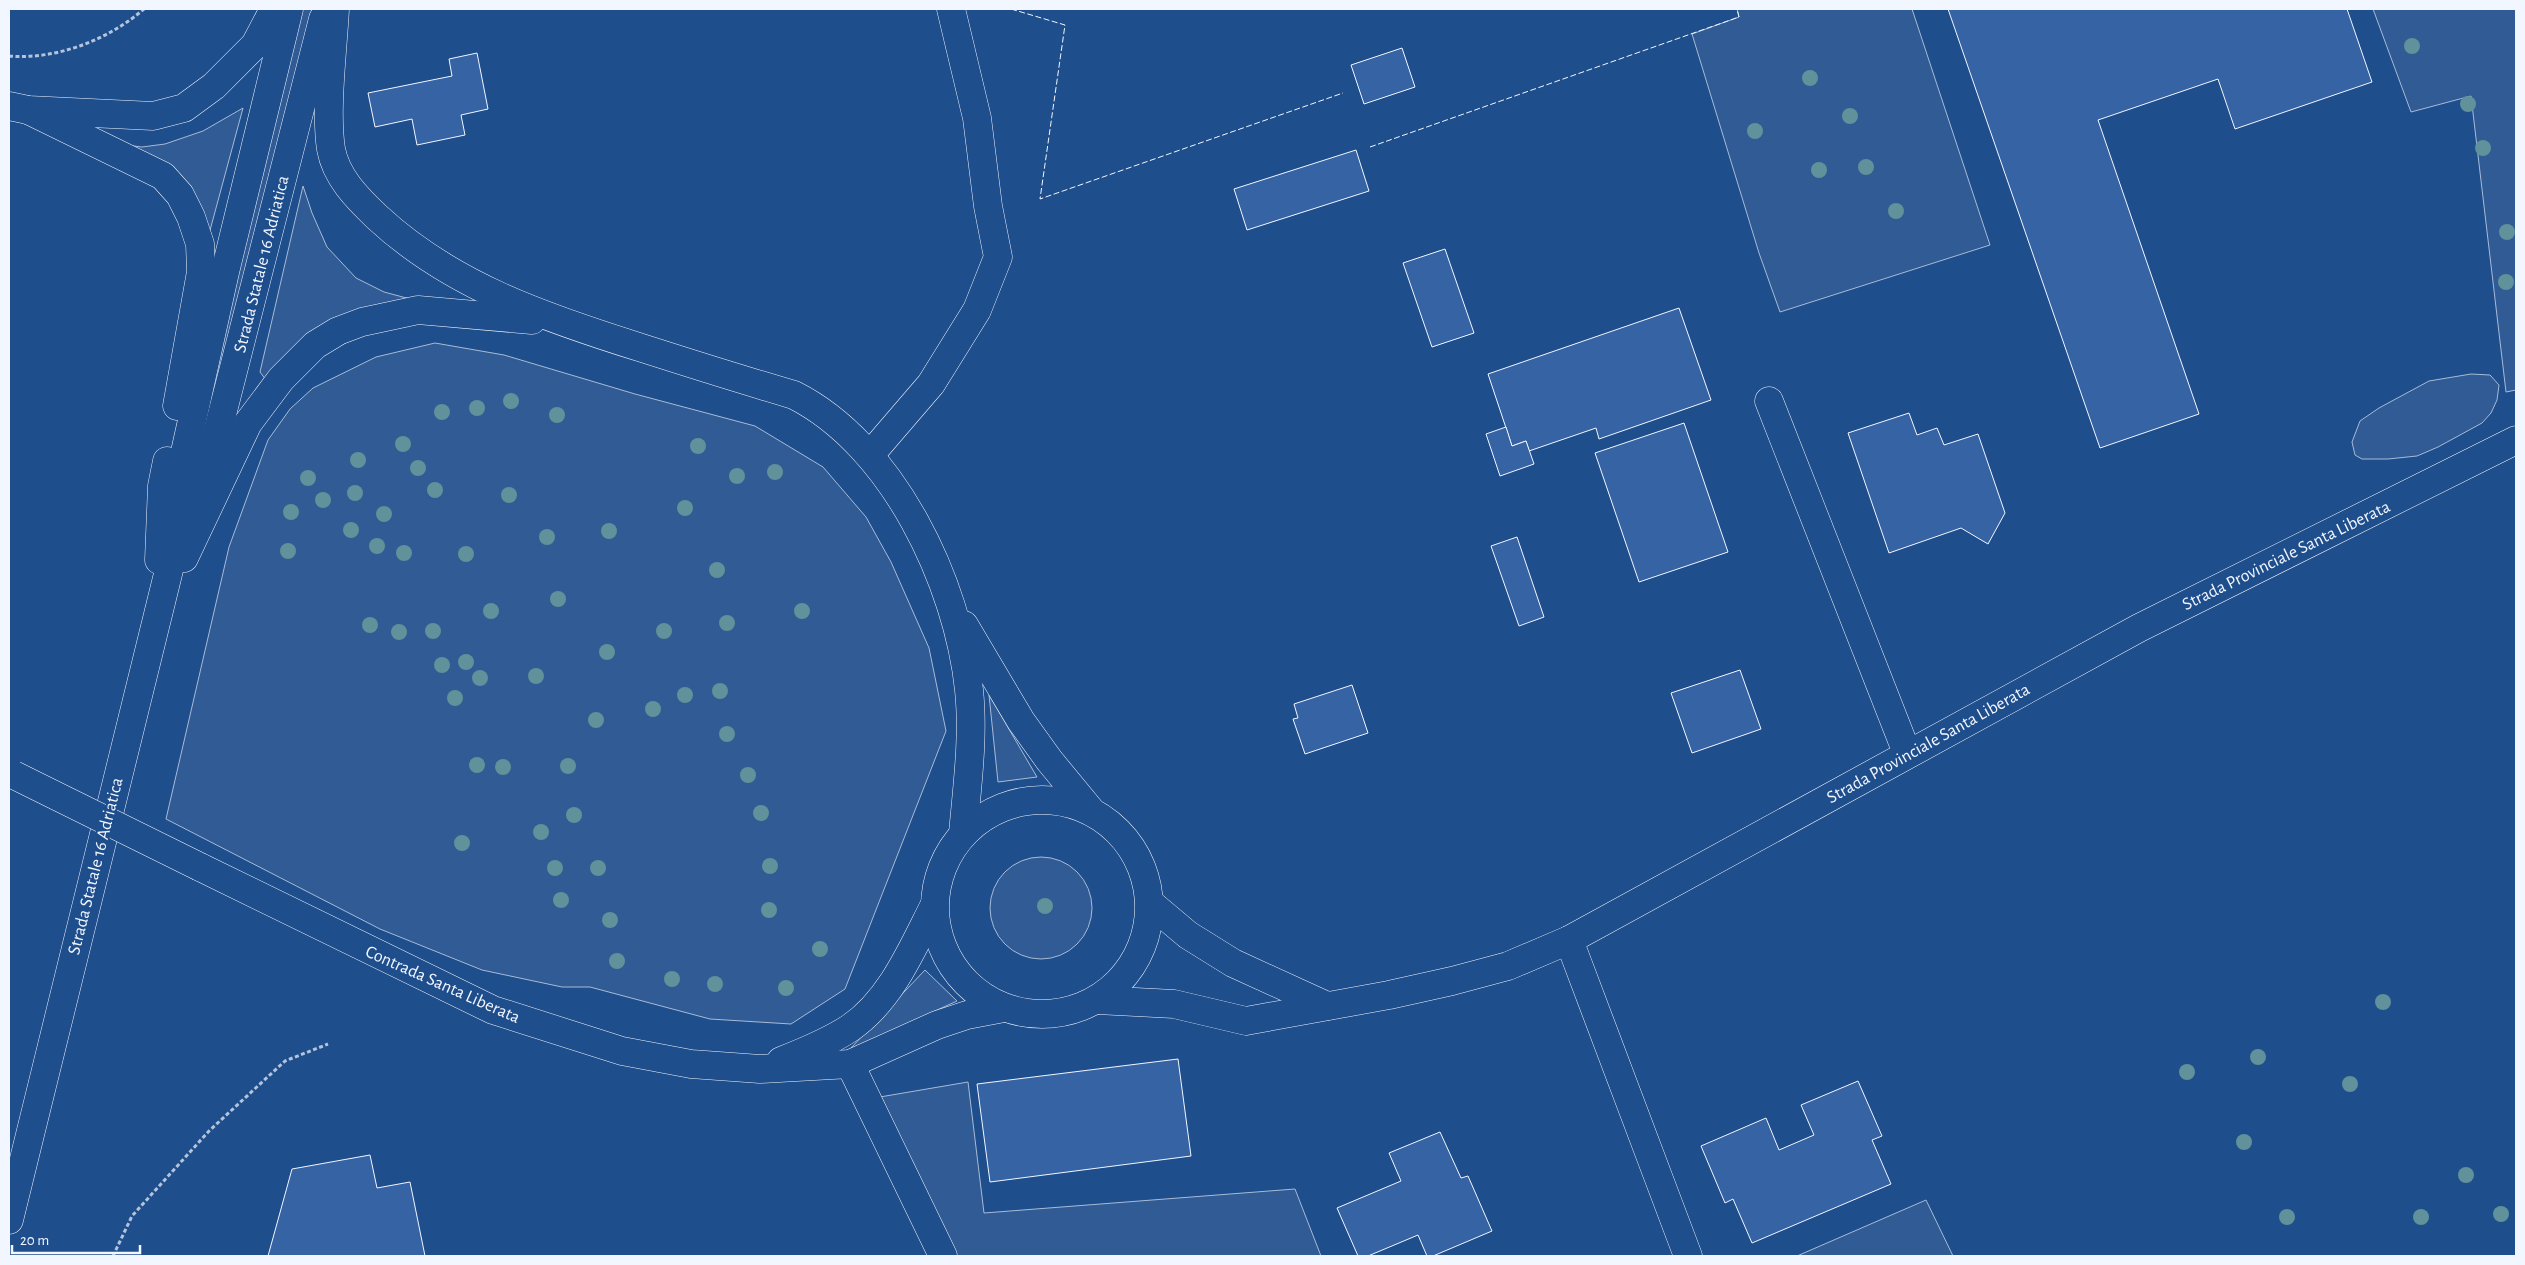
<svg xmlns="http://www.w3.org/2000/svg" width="2525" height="1265" viewBox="0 0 2525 1265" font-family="'Alegreya Sans',sans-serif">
<rect width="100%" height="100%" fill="#1f4e8c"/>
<g fill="#305b95" stroke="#a8bbd7">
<path d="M301 9H312L196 487 186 493Z"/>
<path d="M1737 9H1912L1990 245 1780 312 1759 253 1692 34 1739 17Z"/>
<path d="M2373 9H2516V390L2506 392 2471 96 2411 112Z"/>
<path d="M243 108 209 234 117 144 142 147 165 144 203 131Z"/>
<path d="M303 186 312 213 327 247 356 278 384 292 429 304 266 380 260 372Z"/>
<path d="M435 343 504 355 635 394 755 426 823 467 866 517 891 562 929 648 946 731 845 989 791 1024 710 1019 590 987H562L482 970 380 929 166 819 229 547 268 440 290 409 313 388 376 357Z"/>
<path d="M2471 374 2490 375 2499 385 2497 400 2491 413 2482 423 2438 447 2417 456 2388 459H2362L2355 455 2352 442 2360 421 2379 408 2429 381Z"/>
<path d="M989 695 1037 777 998 782Z"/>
<circle cx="1041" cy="908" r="51"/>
<path d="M925 970 957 1001 849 1050Z"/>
<path d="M968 1082 984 1213 1295 1189 1321 1256H954L874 1098Z"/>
<path d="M1926 1200 1953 1256H1797Z"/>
</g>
<g fill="#3563a3" stroke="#f2f6ff">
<path d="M1948 9H2347L2372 82 2235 129 2218 79 2098 120 2199 414 2100 448Z"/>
<path d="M1402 48 1415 87 1364 104 1351 65Z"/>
<path d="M477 53 488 109 461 115 465 135 417 145 412 119 375 127 368 93 452 76 449 59Z"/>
<path d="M1356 150 1369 191 1247 230 1234 189Z"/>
<path d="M1445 249 1474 333 1432 347 1403 263Z"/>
<path d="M1679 308 1711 400 1599 439 1596 428 1529 451 1526 441 1512 446 1488 374Z"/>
<path d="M1909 413 1917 435 1937 428 1944 445 1978 434 2005 513 1988 544 1961 528 1889 553 1848 433Z"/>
<path d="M1684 423 1728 552 1639 582 1595 453Z"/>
<path d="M1506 427 1512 446 1526 441 1534 464 1500 476 1486 434Z"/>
<path d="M1517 537 1544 617 1519 626 1491 546Z"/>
<path d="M1740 670 1761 729 1692 753 1671 693Z"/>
<path d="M1352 685 1368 733 1305 754 1293 719 1298 718 1294 704Z"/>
<path d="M1178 1059 1191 1156 990 1182 977 1084Z"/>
<path d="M1858 1081 1882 1136 1872 1140 1891 1184 1752 1243 1733 1199 1725 1203 1701 1146 1766 1118 1779 1150 1814 1135 1801 1105Z"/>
<path d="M1440 1132 1461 1178 1468 1176 1492 1231 1433 1256H1427L1418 1235 1368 1256H1358L1337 1208 1401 1181 1389 1153Z"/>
<path d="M370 1155 377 1188 410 1182 425 1256H268L292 1169Z"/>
</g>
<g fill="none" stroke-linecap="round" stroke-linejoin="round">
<g stroke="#f2f6ff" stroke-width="29">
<g id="minor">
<path d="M1769 401 1907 753"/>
<path d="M870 455 931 384 977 310 998 257 988 206 977 118 951 9"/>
<path d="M200 867 493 1010 622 1051 691 1064 760 1069 850 1064 937 1025 967 1015 1004 1008"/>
<path d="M1569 940 1688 1256"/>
<path d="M781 1061C804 1052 829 1042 850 1028 891 1000 912 949 934 906"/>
<path d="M850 1064 943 1256"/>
</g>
</g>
<g stroke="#f2f6ff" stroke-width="29">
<g id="major">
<path d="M335 9C333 49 325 110 331 149 336 177 357 198 377 217 451 286 546 318 642 348 692 364 743 380 794 395 893 445 958 583 969 690 974 737 967 787 963 834"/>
<path d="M9 106 28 110 153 116 184 108 214 86 255 45 274 9"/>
<path d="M28 110 163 176 180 195 191 217 200 244 201 272 177 406"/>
<path d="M200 490 204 485 323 19"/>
<path d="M184 558 248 423 281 379 315 345 338 331 362 322 418 310 532 320"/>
<path d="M159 560 162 486 167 461"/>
<path d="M964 625 1021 721 1049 760 1091 811"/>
<circle cx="1042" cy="907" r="107"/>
<path d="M1150 903 1188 935 1233 963 1327 1006"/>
<path d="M1097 1000 1174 1004 1246 1021 1389 995 1452 981 1508 966 1569 940 2139 628 2516 440"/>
<path d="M9 1220 183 513 179 479 225 272 289 9"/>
</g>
</g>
<g stroke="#b3c4dc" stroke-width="3" stroke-dasharray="4 2.5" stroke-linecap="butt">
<path d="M9 56C56 60 108 40 144 9"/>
<path d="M113 1256 132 1216 209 1131 285 1061 328 1044"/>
</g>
<use href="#minor" stroke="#1f4e8c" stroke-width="28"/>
<use href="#major" stroke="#1f4e8c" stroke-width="28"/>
<g stroke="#f2f6ff" stroke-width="29" stroke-linecap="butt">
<path id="minor-bridge" d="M14 775 200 867"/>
</g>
<use href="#minor-bridge" stroke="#1f4e8c" stroke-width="28"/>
<g stroke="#f2f6ff" stroke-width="1" stroke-dasharray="6 2.5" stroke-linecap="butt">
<path d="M1011 9 1065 25 1040 199 1343 93"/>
<path d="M1370 147 1739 17 1737 9"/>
</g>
</g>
<g fill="#61919a">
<circle cx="2412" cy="46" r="8"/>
<circle cx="1810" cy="78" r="8"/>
<circle cx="2468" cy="104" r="8"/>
<circle cx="1850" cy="116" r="8"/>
<circle cx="1755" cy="131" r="8"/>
<circle cx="2483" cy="148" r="8"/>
<circle cx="1866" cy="167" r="8"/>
<circle cx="1819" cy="170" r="8"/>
<circle cx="1896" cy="211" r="8"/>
<circle cx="2507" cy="232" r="8"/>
<circle cx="2506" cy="282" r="8"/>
<circle cx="511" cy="401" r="8"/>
<circle cx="477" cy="408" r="8"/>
<circle cx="442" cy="412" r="8"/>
<circle cx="557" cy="415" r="8"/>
<circle cx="403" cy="444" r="8"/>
<circle cx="698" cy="446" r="8"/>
<circle cx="358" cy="460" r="8"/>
<circle cx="418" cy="468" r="8"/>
<circle cx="775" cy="472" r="8"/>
<circle cx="737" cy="476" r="8"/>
<circle cx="308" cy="478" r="8"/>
<circle cx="435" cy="490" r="8"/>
<circle cx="355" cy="493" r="8"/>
<circle cx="509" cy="495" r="8"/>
<circle cx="323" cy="500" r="8"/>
<circle cx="685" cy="508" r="8"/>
<circle cx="291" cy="512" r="8"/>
<circle cx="384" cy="514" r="8"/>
<circle cx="351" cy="530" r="8"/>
<circle cx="609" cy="531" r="8"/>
<circle cx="547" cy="537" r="8"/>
<circle cx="377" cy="546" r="8"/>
<circle cx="288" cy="551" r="8"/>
<circle cx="404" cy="553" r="8"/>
<circle cx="466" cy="554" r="8"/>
<circle cx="717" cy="570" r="8"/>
<circle cx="558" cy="599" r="8"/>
<circle cx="491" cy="611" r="8"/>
<circle cx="802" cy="611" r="8"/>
<circle cx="727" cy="623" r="8"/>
<circle cx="370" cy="625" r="8"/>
<circle cx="433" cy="631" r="8"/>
<circle cx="664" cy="631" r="8"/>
<circle cx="399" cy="632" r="8"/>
<circle cx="607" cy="652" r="8"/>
<circle cx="466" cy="662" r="8"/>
<circle cx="442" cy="665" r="8"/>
<circle cx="536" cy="676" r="8"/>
<circle cx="480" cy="678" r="8"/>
<circle cx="720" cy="691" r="8"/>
<circle cx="685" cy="695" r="8"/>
<circle cx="455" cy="698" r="8"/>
<circle cx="653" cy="709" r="8"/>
<circle cx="596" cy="720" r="8"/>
<circle cx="727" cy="734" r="8"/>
<circle cx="477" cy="765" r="8"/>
<circle cx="568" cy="766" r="8"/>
<circle cx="503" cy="767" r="8"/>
<circle cx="748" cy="775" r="8"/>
<circle cx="761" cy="813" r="8"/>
<circle cx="574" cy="815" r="8"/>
<circle cx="541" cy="832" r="8"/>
<circle cx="462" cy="843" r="8"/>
<circle cx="770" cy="866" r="8"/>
<circle cx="555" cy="868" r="8"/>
<circle cx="598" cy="868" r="8"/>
<circle cx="561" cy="900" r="8"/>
<circle cx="1045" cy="906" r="8"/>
<circle cx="769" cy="910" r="8"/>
<circle cx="610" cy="920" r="8"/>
<circle cx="820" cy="949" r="8"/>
<circle cx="617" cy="961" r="8"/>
<circle cx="672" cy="979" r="8"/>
<circle cx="715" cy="984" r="8"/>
<circle cx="786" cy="988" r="8"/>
<circle cx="2383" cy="1002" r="8"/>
<circle cx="2258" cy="1057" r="8"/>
<circle cx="2187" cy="1072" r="8"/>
<circle cx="2350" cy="1084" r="8"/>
<circle cx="2244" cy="1142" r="8"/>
<circle cx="2466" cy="1175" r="8"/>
<circle cx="2501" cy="1214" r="8"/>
<circle cx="2287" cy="1217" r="8"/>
<circle cx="2421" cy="1217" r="8"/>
</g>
<g text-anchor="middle" stroke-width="4" stroke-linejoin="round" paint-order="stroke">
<g font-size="18" fill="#f2f6ff" stroke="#1f4e8c">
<text transform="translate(261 264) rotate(-76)" y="6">Strada Statale 16 Adriatica</text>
<text transform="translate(2286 555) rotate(-26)" y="6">Strada Provinciale Santa Liberata</text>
<text transform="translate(1928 743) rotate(-29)" y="6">Strada Provinciale Santa Liberata</text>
<text transform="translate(95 866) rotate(-76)" y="6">Strada Statale 16 Adriatica</text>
<text transform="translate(443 984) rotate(24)" y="6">Contrada Santa Liberata</text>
</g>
</g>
<rect width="2525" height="1265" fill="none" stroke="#f2f6ff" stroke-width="20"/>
<path d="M12 1245v8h128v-8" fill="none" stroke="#f2f6ff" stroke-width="2.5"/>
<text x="20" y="1245" font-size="15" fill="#f2f6ff" stroke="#1f4e8c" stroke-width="4" paint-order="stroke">20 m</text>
</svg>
